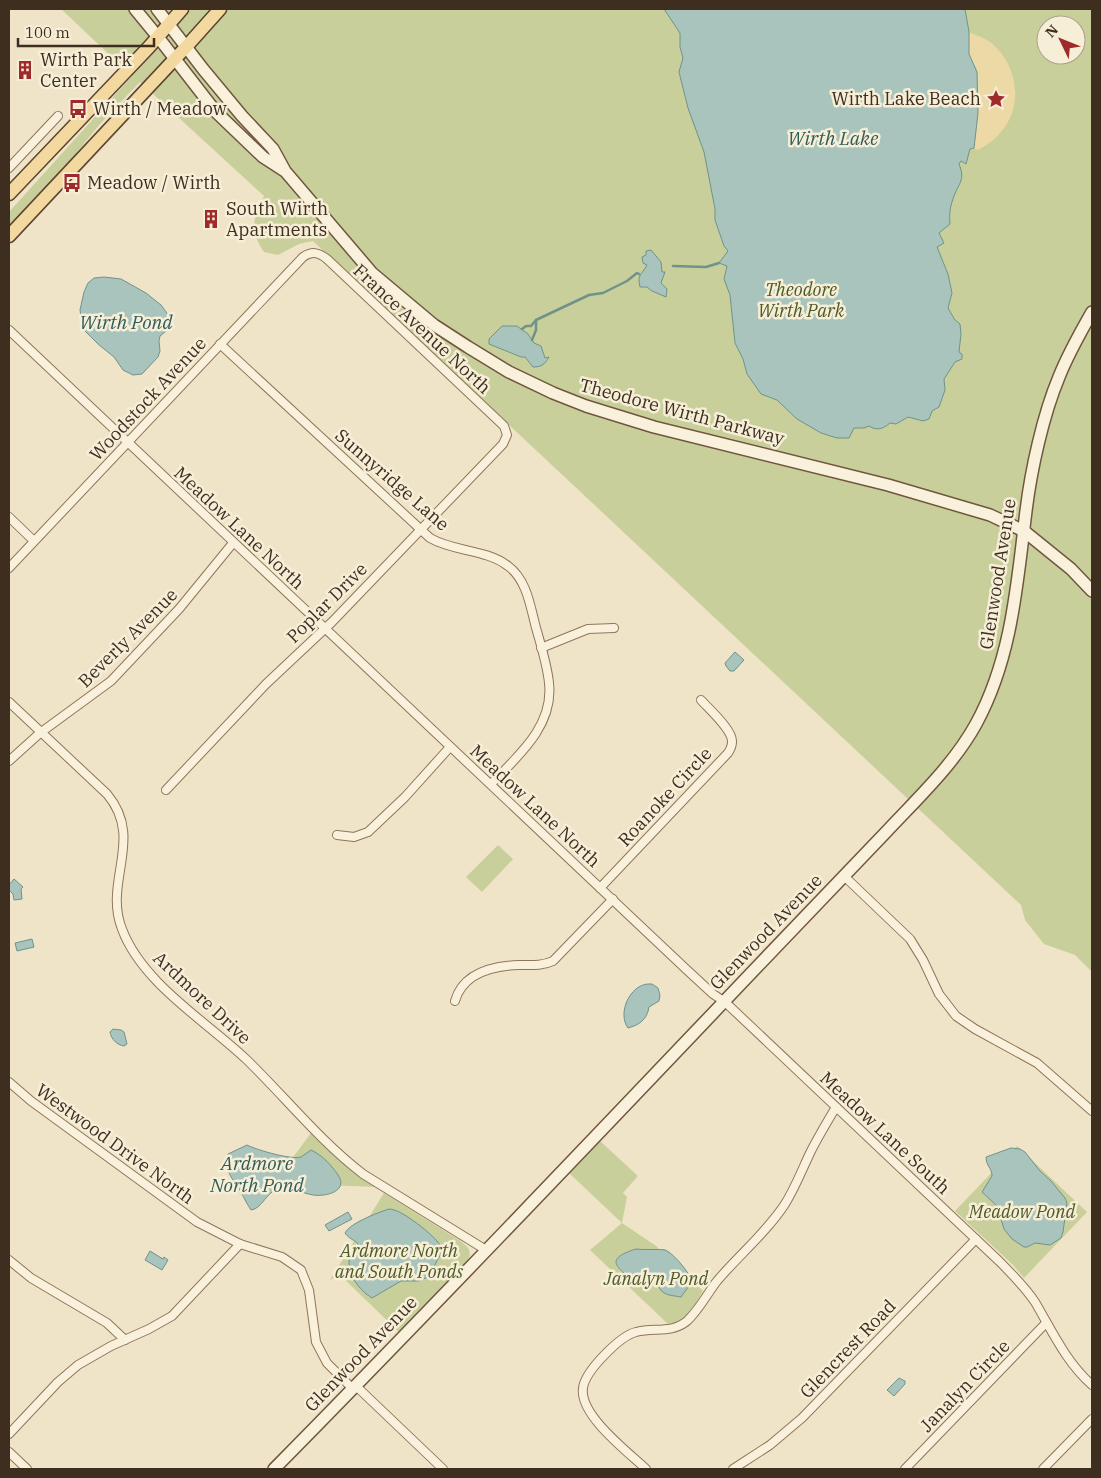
<svg xmlns="http://www.w3.org/2000/svg" width="1101" height="1478" viewBox="0 0 1101 1478" font-family="'IBM Plex Serif',serif">
<rect width="100%" height="100%" fill="#f0e4c8"/>
<g fill="#c9cf9b" fill-rule="evenodd">
<path d="M61 9H1092V972L1075 955 1044 944 1025 920 1021 905 313 241 299 244 278 255 264 252C247 226 254 222 264 196L140 82 100 124 64 168 9 227V212L132 76ZM1046 25H1076V55H1046Z"/>
<path d="M498 845 513 859 482 892 466 877Z"/>
<path d="M311 1133 349 1169 376 1187 274 1183Z"/>
<path d="M600 1141 638 1176 623 1193 627 1197 622 1223 656 1246 703 1291C694 1305 686 1321 668 1324L590 1250 622 1223 569 1173Z"/>
<path d="M1017 1146 1087 1212 1024 1278 1013 1265 955 1211Z"/>
<path d="M384 1193 459 1240C467 1246 474 1251 467 1261L399 1332 340 1275 330 1280Z"/>
</g>
<path fill="#ecd9a5" d="M969 32C975 35 982 37 987 40 1015 58 1025 101 1004 128 997 138 989 144 978 150L974 148 978 113 977 72 969 54Z"/>
<g fill="#a9c4bc" stroke="#6f938a">
<path d="M664 9H965L969 32V54L977 72 978 113 974 148 970 149 966 164 961 161 959 164C966 181 958 183 953 199 950 207 949 215 950 224L939 233 944 243 937 247 948 274 952 293 948 308 955 320 960 324 961 334 959 352 962 354V359L955 362 944 379 945 390 939 407 932 411 929 419 923 421 908 417 896 424 890 423C883 429 877 431 869 426L864 428H854L849 438H837L821 433 797 419 777 400 761 394 747 374 743 359 735 343 730 295 724 279 727 266 719 263 728 251 724 246 715 220V209L704 152 688 108 679 72 683 58 680 47V33Z"/>
<path d="M651 250 661 262 662 272H665L661 283 667 289 666 297 652 291 647 287H640C637 274 641 276 647 265L643 263 642 257 646 255V251Z"/>
<path d="M104 277 121 279 146 293 161 305 169 316 170 325 165 332 160 336 159 341 160 351 158 357 142 374 133 375 123 370 114 357 98 344 83 329 82 324 80 310 84 292 88 283 94 278Z"/>
<path d="M502 326H517L528 334 534 343 541 346 545 358 549 357C545 364 542 367 533 367L525 357H521L489 344V339Z"/>
<path d="M735 652 744 660 734 671H730L726 666 725 663Z"/>
<path d="M14 879 23 887 21 889 22 899 14 900 13 894 9 890V885Z"/>
<path d="M32 939 34 947 17 951 15 943Z"/>
<path d="M648 984H652L658 988 660 995 659 1001 649 1007C647 1020 639 1025 628 1028 617 1013 630 985 648 984Z"/>
<path d="M113 1029 121 1030 124 1032 127 1044 124 1046C117 1045 111 1039 110 1032Z"/>
<path d="M247 1145C257 1150 291 1160 301 1157 304 1155 308 1152 311 1150L313 1151C323 1156 332 1166 338 1175 349 1191 326 1197 313 1195 302 1193 290 1187 278 1189 267 1191 262 1209 251 1210 247 1204 244 1198 241 1192 233 1179 223 1170 228 1154Z"/>
<path d="M1011 1148 1020 1149 1025 1152 1040 1171 1051 1181 1065 1198 1067 1203 1063 1232 1061 1238 1050 1245 1035 1243 1027 1247H1024L1012 1239 1004 1229 997 1206 982 1192 992 1176C992 1168 986 1166 986 1157Z"/>
<path d="M389 1209C401 1209 428 1231 437 1241 440 1244 441 1247 442 1252L428 1277 418 1281H401L372 1298C359 1290 348 1275 349 1260L360 1250C359 1239 351 1242 345 1233 350 1223 377 1213 389 1209Z"/>
<path d="M348 1212 352 1219 329 1231 325 1225Z"/>
<path d="M636 1249C643 1250 661 1249 665 1250 672 1252 687 1270 690 1277L689 1286 681 1297C671 1295 662 1296 658 1285L652 1282 635 1285C624 1269 598 1261 636 1249Z"/>
<path d="M150 1251 163 1259 164 1257 168 1260 162 1270 145 1260Z"/>
<path d="M899 1378 905 1381V1384L894 1396 887 1390Z"/>
</g>
<g fill="none" stroke-linecap="round" stroke-linejoin="round">
<g stroke="#6f938a" stroke-width="2.5">
<path d="M673 266 706 267 719 263"/>
<path d="M522 329 526 326H531L536 320"/>
<path d="M532 340 536 330V320L589 295 603 293 627 281 637 273 639 274"/>
</g>
<g stroke="#8d765c" stroke-width="10">
<g id="street">
<path d="M9 168 58 116"/>
<path d="M9 330 687 970 713 994 725 1002 999 1261C1012 1274 1025 1287 1035 1302 1052 1331 1066 1362 1092 1385"/>
<path d="M220 344 430 538C454 552 486 549 508 566 526 579 530 604 535 624 540 643 547 663 549 683 554 726 518 756 491 784"/>
<path d="M9 517 34 541"/>
<path d="M9 568 303 257C312 251 318 252 327 259L504 426 507 435 503 444 332 622 266 684 166 790"/>
<path d="M541 648 588 629 614 628"/>
<path d="M9 702 107 794C145 839 103 881 122 929 142 983 206 1021 247 1060 286 1098 320 1141 363 1174L486 1250"/>
<path d="M9 761 40 733 111 681 179 609 233 543"/>
<path d="M337 835 354 837 368 832 405 797 450 747"/>
<path d="M844 876 910 939 923 960 939 994 956 1016 975 1029 1037 1063 1092 1111"/>
<path d="M600 888 728 753C730 750 732 746 732 742 733 730 709 709 701 700"/>
<path d="M455 1001C463 973 493 966 519 965 531 965 542 966 553 961L613 899"/>
<path d="M9 1082 31 1101 197 1222 240 1244 282 1257 301 1270 309 1290 316 1342 327 1363 353 1389"/>
<path d="M9 1260 31 1278 107 1323 125 1340"/>
<path d="M356 1386 443 1469"/>
<path d="M9 1434 58 1382 78 1365 111 1346 149 1329 172 1316 240 1244"/>
<path d="M9 1452 27 1469"/>
<path d="M646 1469C628 1452 579 1415 583 1388 585 1371 620 1336 636 1332 654 1327 671 1334 687 1321 699 1310 707 1294 717 1281 739 1255 766 1233 785 1204 795 1188 802 1170 810 1153 818 1137 827 1122 836 1107"/>
<path d="M733 1469 770 1445 802 1418 976 1239"/>
<path d="M905 1469 1046 1323"/>
<path d="M1043 1469 1092 1419"/>
</g>
</g>
<g stroke="#6f573f" stroke-width="14">
<g id="secondary">
<path d="M135 9 158 37 216 112 263 157 283 170"/>
<path d="M157 9 203 69 242 116 273 149 285 171 372 273 434 325 468 347 509 372 553 393 586 406 654 427 888 485 990 515 1024 531 1071 569 1092 591"/>
<path d="M274 1469C437 1304 596 1136 756 968 800 922 844 876 888 830 919 797 954 764 976 724 1012 658 1017 584 1026 511 1031 470 1043 415 1059 377 1068 354 1080 333 1092 312"/>
</g>
</g>
<g stroke="#5b4430" stroke-width="15">
<g id="primary">
<path d="M9 194 149 47 182 9"/>
<path d="M9 236 186 47 220 9"/>
</g>
</g>
<use href="#street" stroke="#faf1dc" stroke-width="8"/>
<use href="#secondary" stroke="#faf1dc" stroke-width="11"/>
<use href="#primary" stroke="#f3d9a0" stroke-width="12"/>
</g>
<defs>
<g id="building-bare" transform="scale(1.5)"><path d="M-4-6H4V6H1V3H-1V6H-4ZM-2.5-4.3h1.7v1.8h-1.7ZM.8-4.3h1.7v1.8H.8ZM-2.5-1h1.7V.8h-1.7ZM.8-1h1.7V.8H.8Z" fill="#9e2a2b" stroke="#f7eed8" stroke-width="2.5" paint-order="stroke"/></g>
<g id="sight-bare" transform="scale(1.5)"><path d="M0-6L1.8-2.2L6-1.7L2.9 1.2L3.7 5.4L0 3.3L-3.7 5.4L-2.9 1.2L-6-1.7L-1.8-2.2Z" fill="#9e2a2b" stroke="#f7eed8" stroke-width="2.5" paint-order="stroke"/></g>
<g id="bus-bare" transform="scale(1.5)"><path d="M-5-6H5V4H4V6H2V4H-2V6H-4V4H-5ZM-3.5-4V0h7V-4ZM-3.5 1.2v1.5H-2V1.2ZM2 1.2v1.5H3.5V1.2Z" fill="#9e2a2b" stroke="#f7eed8" stroke-width="2.5" paint-order="stroke"/></g>
</defs>
<g fill-rule="evenodd">
<use href="#building-bare" x="25" y="70"/>
<use href="#sight-bare" x="996" y="99"/>
<use href="#bus-bare" x="78" y="109"/>
<use href="#bus-bare" x="72" y="183"/>
<use href="#building-bare" x="211" y="219"/>
</g>
<g text-anchor="middle" stroke-width="5" stroke-linejoin="round" paint-order="stroke">
<g font-size="18" fill="#3d2e20" stroke="#f7eed8" text-anchor="start">
<text x="40" y="66">Wirth Park<tspan x="40" dy="21">Center</tspan></text>
<text x="981" y="105" text-anchor="end">Wirth Lake Beach</text>
<text x="93" y="115">Wirth / Meadow</text>
<text x="87" y="189">Meadow / Wirth</text>
<text x="226" y="215">South Wirth<tspan x="226" dy="21">Apartments</tspan></text>
</g>
<g font-size="18" font-style="italic" fill="#4d5a26" stroke="#f7eed8">
<text x="801" y="296">Theodore<tspan x="801" dy="21">Wirth Park</tspan></text>
<text x="1022" y="1218">Meadow Pond</text>
<text x="399" y="1257">Ardmore North<tspan x="399" dy="21">and South Ponds</tspan></text>
<text x="656" y="1285">Janalyn Pond</text>
</g>
<g font-size="18" fill="#3d2e20" stroke="#f7eed8">
<text transform="translate(422 329) rotate(43)" y="6">France Avenue North</text>
<text transform="translate(148 399) rotate(-47)" y="6">Woodstock Avenue</text>
<text transform="translate(682 412) rotate(15)" y="6">Theodore Wirth Parkway</text>
<text transform="translate(392 480) rotate(41)" y="6">Sunnyridge Lane</text>
<text transform="translate(239 528) rotate(43)" y="6">Meadow Lane North</text>
<text transform="translate(998 574) rotate(-81)" y="6">Glenwood Avenue</text>
<text transform="translate(327 603) rotate(-45)" y="6">Poplar Drive</text>
<text transform="translate(128 638) rotate(-45)" y="6">Beverly Avenue</text>
<text transform="translate(665 797) rotate(-47)" y="6">Roanoke Circle</text>
<text transform="translate(535 806) rotate(43)" y="6">Meadow Lane North</text>
<text transform="translate(766 932) rotate(-46)" y="6">Glenwood Avenue</text>
<text transform="translate(202 998) rotate(43)" y="6">Ardmore Drive</text>
<text transform="translate(885 1133) rotate(43)" y="6">Meadow Lane South</text>
<text transform="translate(115 1144) rotate(36)" y="6">Westwood Drive North</text>
<text transform="translate(848 1349) rotate(-46)" y="6">Glencrest Road</text>
<text transform="translate(361 1354) rotate(-46)" y="6">Glenwood Avenue</text>
<text transform="translate(965 1386) rotate(-46)" y="6">Janalyn Circle</text>
</g>
<g font-size="19" font-style="italic" fill="#2f5d5a" stroke="#f7eed8">
<text x="833" y="145">Wirth Lake</text>
<text x="126" y="329">Wirth Pond</text>
<text x="257" y="1170">Ardmore<tspan x="257" dy="22">North Pond</tspan></text>
</g>
</g>
<rect width="1101" height="1478" fill="none" stroke="#3d2e20" stroke-width="20"/>
<g transform="translate(1061 40) rotate(313)"><circle r="24" fill="#f7eed8" stroke="#ada18e"/>
<path d="M0-4L9 19L0 12L-9 19Z" fill="#9e2a2b"/>
<text y="-8" font-size="14" font-weight="bold" text-anchor="middle" fill="#3d2e20">N</text>
</g>
<path d="M18 38v8h136v-8" fill="none" stroke="#3d2e20" stroke-width="2.5"/>
<text x="25" y="38" font-size="15" fill="#3d2e20" stroke="#f7eed8" stroke-width="4" paint-order="stroke">100 m</text>
</svg>
